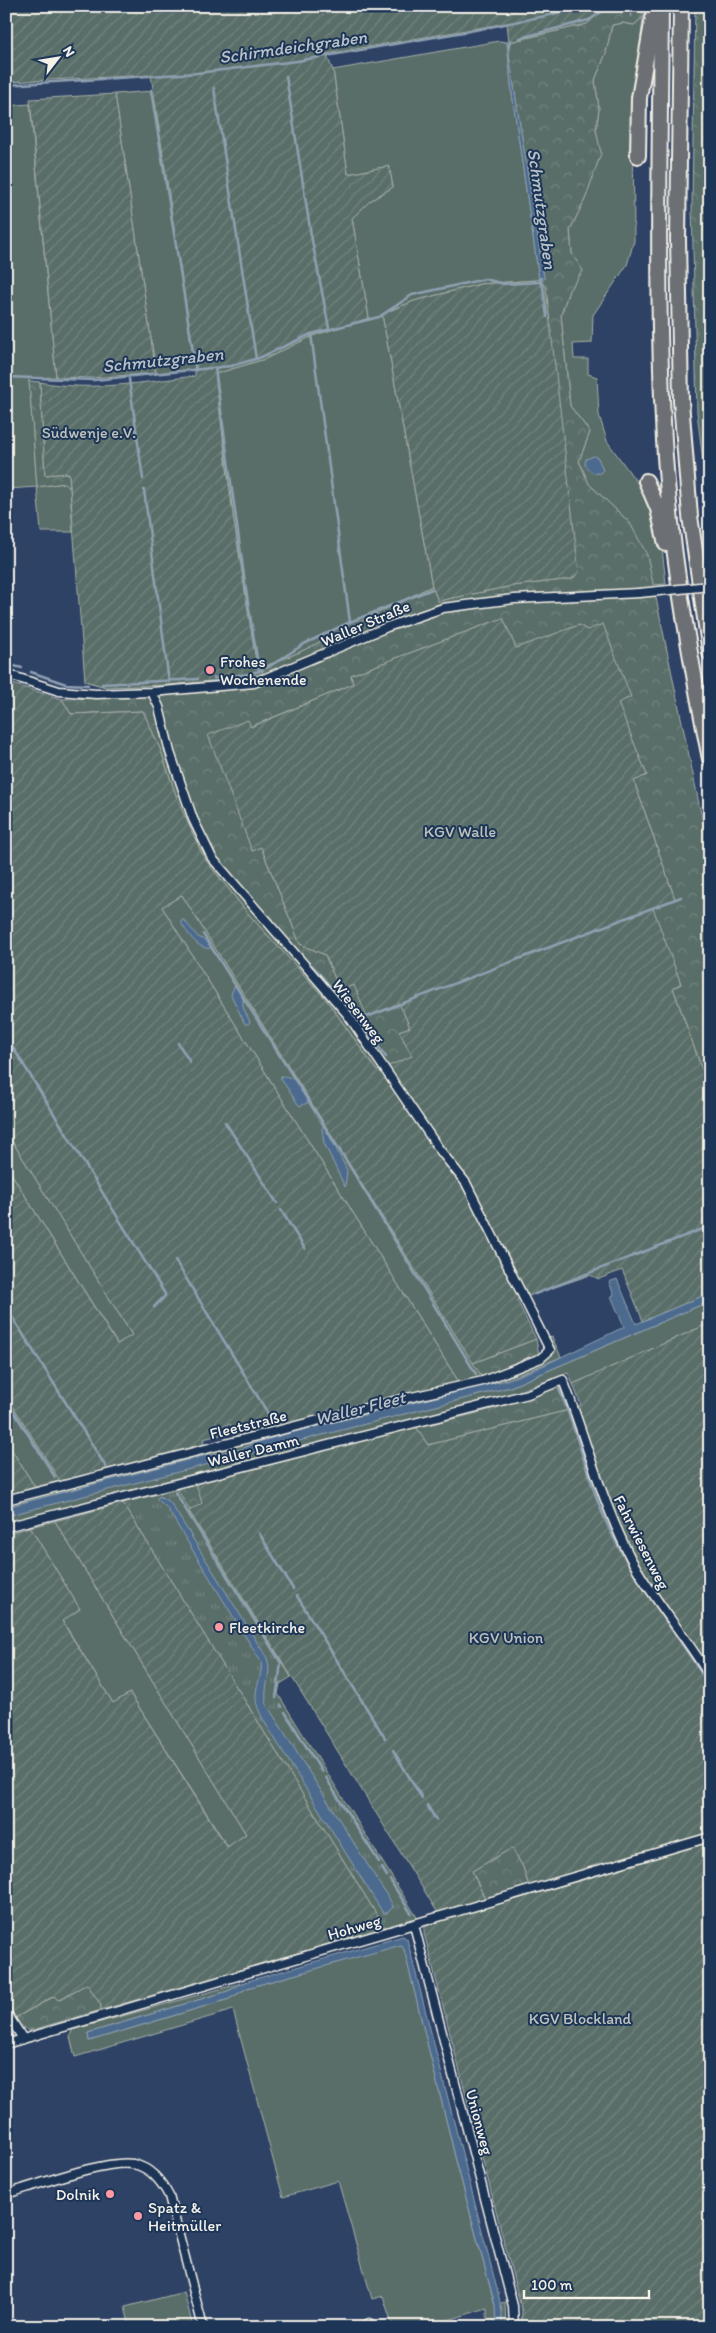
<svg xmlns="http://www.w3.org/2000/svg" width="716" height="2333" viewBox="0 0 716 2333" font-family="Itim,sans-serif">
<defs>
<pattern id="forest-crowns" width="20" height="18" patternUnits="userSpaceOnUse" patternTransform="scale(1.25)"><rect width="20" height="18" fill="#5a6e69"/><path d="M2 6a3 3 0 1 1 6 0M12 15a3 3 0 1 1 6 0" fill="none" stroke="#72837e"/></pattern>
<pattern id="park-tufts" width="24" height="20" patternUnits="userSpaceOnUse" patternTransform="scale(1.25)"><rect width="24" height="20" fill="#5a6e69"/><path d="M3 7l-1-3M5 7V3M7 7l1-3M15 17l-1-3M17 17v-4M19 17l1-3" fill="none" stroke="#72837e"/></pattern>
<pattern id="garden-furrows" width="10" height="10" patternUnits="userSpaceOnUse" patternTransform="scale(1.25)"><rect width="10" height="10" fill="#5a6e69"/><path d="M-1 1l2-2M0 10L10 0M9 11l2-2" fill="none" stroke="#72837e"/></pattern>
</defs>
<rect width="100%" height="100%" fill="#2e4265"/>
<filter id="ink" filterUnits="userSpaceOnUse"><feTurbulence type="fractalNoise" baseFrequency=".02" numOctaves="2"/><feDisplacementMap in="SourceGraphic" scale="10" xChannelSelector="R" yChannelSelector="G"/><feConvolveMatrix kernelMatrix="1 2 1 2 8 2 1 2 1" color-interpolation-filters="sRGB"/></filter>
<g filter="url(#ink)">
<g fill="#5a6e69" stroke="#a7b0a8">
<path d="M643 17 633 113 634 241 627 265 593 315 592 343 573 344 574 359H588V374L597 377 599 415 607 441 648 498 662 548 666 584 652 585 630 523 589 484 579 461 590 432 570 406 561 315 569 290 583 271 572 254 570 230 586 197 600 153 596 130 599 109 595 80 606 53 612 25 623 23 634 25Z"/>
<path d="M499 41 507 42 512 93 539 278 537 280 480 284 414 301 382 314 432 586 300 652 261 668 255 655 233 515 215 374 265 359 312 336 369 318 352 218 370 201 393 187 389 166 348 174 333 70Z"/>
<path d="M153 91 195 369 156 373 115 94Z"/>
<path d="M30 104 56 377 29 378 37 487 64 483 70 488 73 532H41L37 487 7 489 8 568H6V106Z"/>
<path d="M182 895 482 1377 460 1384 162 907Z"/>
<path d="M6 1131 132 1335 118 1345 6 1165Z"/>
<path d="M710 1301V1323L573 1384 568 1373 513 1393 6 1523V1516L74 1497 510 1387Z"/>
<path d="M552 1337 561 1357 506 1380 286 1434 255 1443 242 1449 199 1457 6 1507V1504L484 1382 542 1362 548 1356 547 1339Z"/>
<path d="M6 1395 25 1424 82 1475 35 1487 6 1441Z"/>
<path d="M55 1521 246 1834 228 1847 130 1693 113 1703 62 1620 80 1609 30 1527Z"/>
<path d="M398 1945 404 1948 457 2164 495 2305 505 2302 506 2327H487V2308L426 2327H393L383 2296 372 2299 338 2181 283 2197 233 2010 75 2057 70 2037 72 2030 245 1982 228 1991 88 2033 89 2041 229 1999 247 1988Z"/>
<path d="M184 2292 193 2327H130L125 2307Z"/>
</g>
<g fill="url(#forest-crowns)" stroke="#a7b0a8">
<path d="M595 6H643V17L634 25 623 23 612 25 606 53 595 80 599 109 596 130 601 153 586 197 570 230 572 254 583 271 569 290 561 315 570 406 590 432 579 461 589 484 630 523 647 555 710 856V1092L673 988 681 984 652 908 675 899 634 781 647 775 617 703 630 697 587 630 579 625 516 649 503 618 351 675 353 684 250 727 247 720 252 851 261 847 300 944 325 955 340 990 354 985 399 1003 410 1027 399 1031 610 979 377 1071 325 998 250 916 204 858 178 801 161 751 143 711 71 714 62 699 164 696 166 685 106 687 85 681 255 655 261 668 300 652 432 586 438 601 512 586 572 579 398 307 457 290 537 286 544 278 509 55V42L587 24 600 12Z"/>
<path d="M695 6H710V520L697 412 692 206Z"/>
<path d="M29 381 40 382 45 475 69 473 70 488 64 483 37 487Z"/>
<path d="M710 1103V1127L702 1106Z"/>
<path d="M536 1339 539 1355 482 1377 473 1363Z"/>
<path d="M560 1386 569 1410 428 1445 416 1427C465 1417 513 1405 560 1386Z"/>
<path d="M196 1484 203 1503 189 1511 177 1489Z"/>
<path d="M512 1848 523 1867 529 1886 485 1899 472 1871Z"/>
<path d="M87 1984 101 2005V2010L29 2031 20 2025 15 2018 55 1996 58 2000Z"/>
</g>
<path fill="url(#park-tufts)" stroke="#a7b0a8" d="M177 1489 291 1677 280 1684 278 1694 418 1919 385 1928 123 1503Z"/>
<g fill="url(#garden-furrows)" stroke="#a7b0a8">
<path d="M6 6H595L600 12 587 24 509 42 507 23 326 54 333 70 348 174 389 166 393 187 370 201 352 218 369 318 312 336 265 359 215 374 233 515 255 655 263 673 245 678 167 685 106 687 85 681 69 473 45 475 40 382C91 392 144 382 195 376V369L151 75 6 82Z"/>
<path d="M115 94 156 373 91 378 56 377 30 99Z"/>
<path d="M539 278 546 288 579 573 572 579 512 586 438 601 432 586 382 314 414 301 480 284 537 280Z"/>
<path d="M503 618 516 648 579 625 587 630 603 624 631 697 618 703 647 775 634 781 675 899 653 908 681 984 673 988 710 1092V1103L702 1106 710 1127V1293L643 1321 622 1270 599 1279 590 1275 517 1300 536 1339 473 1363 182 895 162 907 460 1384 373 1401 237 1436 230 1424 225 1426 229 1433 203 1439 204 1444 60 1481 6 1395V1165L117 1344 132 1335 6 1131V682L62 699 71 714 143 711 161 751 178 801 204 858 250 916 325 998 377 1071 412 1056 399 1031 410 1027 399 1003 367 1017 354 985 340 990 325 955 300 944 261 847 252 851 208 735 248 720 251 727 353 684 351 675Z"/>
<path d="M710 1323V1832L529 1886 523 1867 512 1848 472 1871 485 1899 438 1913 189 1511 202 1503 196 1484 416 1427 428 1445 569 1410 581 1405 573 1384Z"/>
<path d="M6 1441 35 1487 6 1495Z"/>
<path d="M123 1503 385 1928 101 2010V2005L87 1984 58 2000 54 1996 15 2018 6 2003V1534L30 1527 80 1609 62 1621 113 1703 130 1693 227 1847 246 1834 55 1521Z"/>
<path d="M710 1842V2327H521L522 2311 424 1933V1928L428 1925Z"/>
</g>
<g fill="#4c6b8e" stroke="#8fa1b2">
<path d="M507 42H509V55L544 278 542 282 539 278 512 93Z"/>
<path d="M594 456 598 458 603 470 600 473C592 474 589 471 585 464L586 459Z"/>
<path d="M182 920H184L198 937 208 942 212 948C198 951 188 933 181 923Z"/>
<path d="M235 984 243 998V1007L250 1022 248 1024H245L231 995Z"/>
<path d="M281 1076C297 1076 302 1090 309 1102L300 1106 298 1104 281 1079Z"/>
<path d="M324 1125 347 1170 345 1187 324 1143 322 1128Z"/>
<path d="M617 1279 636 1324 710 1293V1301L510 1387 6 1516V1507L199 1457 242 1449 255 1443 286 1434 506 1380 538 1368 624 1327 611 1296 614 1295 609 1282Z"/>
<path d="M159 1496 170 1502 267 1658C273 1674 262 1689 267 1705L391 1902 393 1907 387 1913H383L264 1721C260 1713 255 1704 256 1694 257 1682 263 1673 261 1662L167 1508 157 1499Z"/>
<path d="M403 1936 407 1939 498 2293 502 2311V2327H496L495 2305 457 2164 404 1949 401 1945 247 1988 229 1999 89 2041 88 2033 228 1991 245 1982Z"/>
</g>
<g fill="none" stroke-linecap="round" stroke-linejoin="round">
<g stroke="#8fa1b2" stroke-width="2.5">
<path d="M631 6V16"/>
<path d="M520 38 589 20 609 7"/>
<path d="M508 47 511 40"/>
<path d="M286 76 311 235 329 328"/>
<path d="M6 85 197 73 297 61 475 30 550 15 579 6"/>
<path d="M214 88 256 359"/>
<path d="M151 90 196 370"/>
<path d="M540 282 543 287 547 317"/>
<path d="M311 334 350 622"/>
<path d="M215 368 246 590 259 671"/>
<path d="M6 377 94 380 231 366 259 358 311 334 379 317 412 295 485 279 504 284 540 282 541 278"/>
<path d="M129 379 143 479"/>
<path d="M144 490 169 682"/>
<path d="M6 664 22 668"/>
<path d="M267 668 304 644 350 622 432 589"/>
<path d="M31 672 66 684 88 685"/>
<path d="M214 678 249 674 263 670"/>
<path d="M102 684 198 679"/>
<path d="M203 934 352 1170 476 1374"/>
<path d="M312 965 359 1020 386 1057"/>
<path d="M359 1020 681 897"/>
<path d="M6 1036 165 1294V1296L154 1307"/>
<path d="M178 1043 190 1062"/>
<path d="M225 1122 277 1203"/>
<path d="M281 1210 305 1249"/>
<path d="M175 1260 270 1417"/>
<path d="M535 1294 710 1226"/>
<path d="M6 1307 106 1467"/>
<path d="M559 1389C581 1440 591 1497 618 1546 645 1596 681 1639 710 1687"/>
<path d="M6 1399 55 1477"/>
<path d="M175 1492 281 1663 276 1698"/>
<path d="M259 1533 293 1589"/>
<path d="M297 1596 385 1738"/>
<path d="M281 1705 282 1707"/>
<path d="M285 1712 322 1772"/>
<path d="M393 1750 422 1798"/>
<path d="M326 1777 331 1786"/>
<path d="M332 1788 351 1818"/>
<path d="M427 1805 436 1820"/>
<path d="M352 1820 379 1862"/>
<path d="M382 1868 387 1876"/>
<path d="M390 1880 411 1913"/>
</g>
<g stroke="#f4f1e8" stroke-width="11">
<g id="street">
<path d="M6 674 59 691 96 694 152 692 254 683 387 627 443 608 514 599 639 593"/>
<path d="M6 1500 394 1401 483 1381 541 1358 550 1350 466 1183 439 1149 348 1015 212 858 193 819 170 752 159 707 152 692"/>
<path d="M6 1527 528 1394 563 1380C586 1439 601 1500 630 1557 653 1600 686 1636 710 1677"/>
<path d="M414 1925 513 2306 514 2327"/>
<path d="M6 2012 23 2039"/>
<path d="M6 2044 710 1837"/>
<path d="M6 2194C35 2186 106 2159 133 2164 151 2168 161 2181 169 2196L203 2327"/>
<path d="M365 2327 369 2323"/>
</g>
</g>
<g stroke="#f4f1e8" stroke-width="18">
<g id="highway">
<path d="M661 6C660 151 656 295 664 440 670 547 689 653 710 759"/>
<path d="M681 6 678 240 681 401 690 516 710 653"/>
<path d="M638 156 639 98 655 6"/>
<path d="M646 481 658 509 666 544"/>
</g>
</g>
<use href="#street" stroke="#1d3557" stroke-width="8"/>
<use href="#highway" stroke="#6c6f75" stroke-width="14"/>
<g stroke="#f4f1e8" stroke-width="11" stroke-linecap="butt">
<path id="street-bridge" d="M639 593 710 586"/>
</g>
<use href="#street-bridge" stroke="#1d3557" stroke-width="8"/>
</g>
</g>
<g fill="#ff9aa2" stroke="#1d3557" stroke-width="2">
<circle cx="210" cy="670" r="5"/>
<circle cx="219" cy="1627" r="5"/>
<circle cx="110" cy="2194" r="5"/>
<circle cx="138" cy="2216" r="5"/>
</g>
<g text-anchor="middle" stroke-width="4" stroke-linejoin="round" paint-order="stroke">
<g font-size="16" fill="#bec3bc" stroke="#1d3557">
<text x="89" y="438">Südwenje e.V.</text>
<text x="460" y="837">KGV Walle</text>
<text x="506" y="1643">KGV Union</text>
<text x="580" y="2024">KGV Blockland</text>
</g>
<g font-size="16" fill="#f4f1e8" stroke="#1d3557">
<text transform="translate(365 623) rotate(-23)" y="6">Waller Straße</text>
<text transform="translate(359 1011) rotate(53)" y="6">Wiesenweg</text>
<text transform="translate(248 1424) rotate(-14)" y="6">Fleetstraße</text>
<text transform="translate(253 1450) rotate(-14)" y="6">Waller Damm</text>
<text transform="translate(642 1542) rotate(63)" y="6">Fahrwiesenweg</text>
<text transform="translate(354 1927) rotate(-16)" y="6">Hohweg</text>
<text transform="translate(480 2122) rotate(75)" y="6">Unionweg</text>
</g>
<g font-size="16" fill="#f4f1e8" stroke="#1d3557" text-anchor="start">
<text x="220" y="667">Frohes<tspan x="220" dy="18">Wochenende</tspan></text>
<text x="229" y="1633">Fleetkirche</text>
<text x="100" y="2200" text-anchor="end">Dolnik</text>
<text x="148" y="2213">Spatz &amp;<tspan x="148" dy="18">Heitmüller</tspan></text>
</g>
<g font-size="18" font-style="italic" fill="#b9c2c8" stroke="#1d3557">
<text transform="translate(293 47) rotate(-8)" y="6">Schirmdeichgraben</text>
<text transform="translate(542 209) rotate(82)" y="6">Schmutzgraben</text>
<text transform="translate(163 360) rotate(-6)" y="6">Schmutzgraben</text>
<text transform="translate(360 1408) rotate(-14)" y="6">Waller Fleet</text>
</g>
</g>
<rect width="716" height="2333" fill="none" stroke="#1d3557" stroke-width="25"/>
<rect x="12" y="12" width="691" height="2308" fill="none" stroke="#f4f1e8" stroke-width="2" filter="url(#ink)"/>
<g transform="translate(58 58) rotate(59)" stroke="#1d3557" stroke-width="4" paint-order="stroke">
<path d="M0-4L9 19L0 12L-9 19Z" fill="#f4f1e8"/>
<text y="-8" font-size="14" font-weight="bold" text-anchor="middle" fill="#f4f1e8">N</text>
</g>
<path d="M524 2290v8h125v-8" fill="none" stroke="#f4f1e8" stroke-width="2.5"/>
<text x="531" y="2290" font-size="15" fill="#f4f1e8" stroke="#1d3557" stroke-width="4" paint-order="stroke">100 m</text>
</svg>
